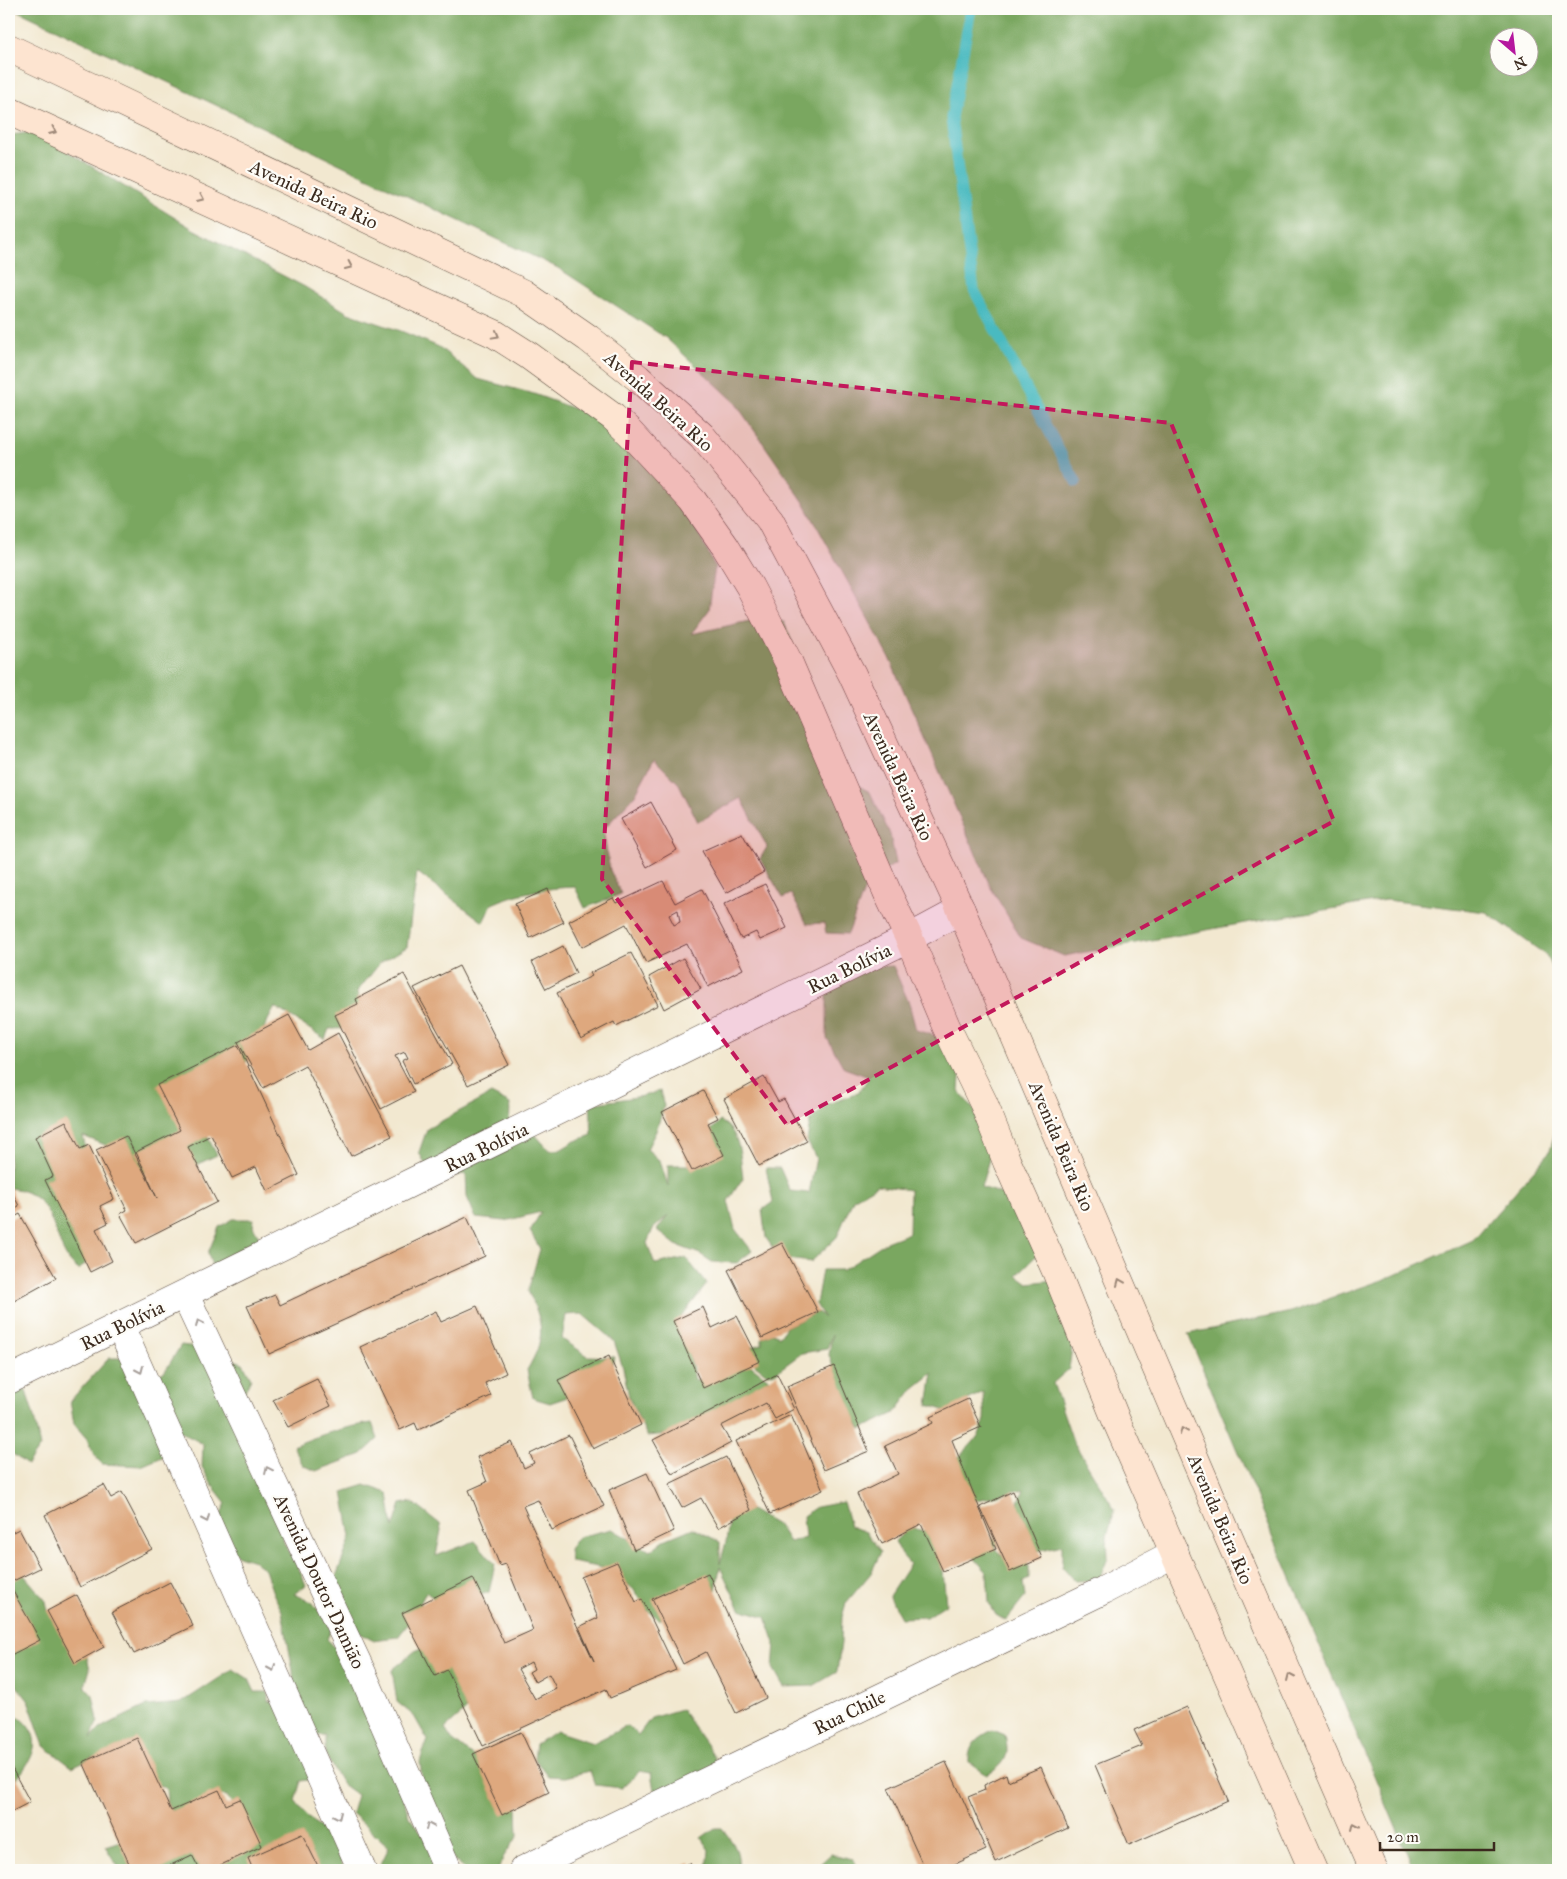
<svg xmlns="http://www.w3.org/2000/svg" width="1567" height="1879" viewBox="0 0 1567 1879" font-family="'IM FELL Great Primer',serif">
<rect width="100%" height="100%" fill="#fdfcf7"/>
<filter id="ink" filterUnits="userSpaceOnUse"><feTurbulence type="fractalNoise" baseFrequency=".02" numOctaves="2"/><feDisplacementMap in="SourceGraphic" scale="10" xChannelSelector="R" yChannelSelector="G"/><feConvolveMatrix kernelMatrix="1 2 1 2 8 2 1 2 1" color-interpolation-filters="sRGB"/></filter>
<filter id="wash" filterUnits="userSpaceOnUse"><feTurbulence type="fractalNoise" baseFrequency=".0096" numOctaves="4" result="noise"/><feDisplacementMap in="SourceGraphic" scale="20" xChannelSelector="R" yChannelSelector="G"/><feGaussianBlur stdDeviation="1.12" result="paint"/><feColorMatrix in="noise" values="0 0 0 0 0 0 0 0 0 0 0 0 0 0 0 0 0 1.4 0 .05"/><feComposite in="paint" operator="in"/></filter>
<g filter="url(#wash)">
<rect width="100%" height="100%" fill="#f2e8d0"/>
<g fill="#7aa761" stroke="#5a6840" fill-rule="evenodd">
<path d="M14 9H1558V983L1546 955 1486 912 1386 900 1245 923 1064 956 1021 938 991 888 887 653 803 501 734 401 666 338 558 268ZM1500 38H1530V68H1500Z"/>
<path d="M36 132 193 229 305 287 348 313 401 331 439 347 478 379 534 394 618 425 694 524 715 567 709 610 691 634 758 619 784 622 848 780 870 792 890 834 896 863 867 883 848 934 826 933 824 923 807 924 791 894 783 898 760 859 767 847 741 798 698 822 679 784 654 759 635 795 603 830 610 870 621 894 585 908 575 887C547 888 518 892 492 904L483 922 417 872 407 947 380 963 357 992 365 1028 329 1029 325 1039 275 1007 227 1098 205 1132 217 1155 173 1176 163 1160 135 1180 110 1147 83 1136 88 1160 97 1252 79 1270C48 1249 63 1193 9 1188V135Z"/>
<path d="M893 966 909 1003 916 1030 936 1036 961 1065 959 1090 961 1094 990 1129 989 1159 981 1187 1017 1199 1039 1253 1017 1275 1028 1283 1055 1280 1072 1347 1069 1369 1053 1383 1073 1441 1115 1510 1107 1535 1108 1558 1099 1580 1075 1581 1062 1567V1545L1029 1553 1015 1512 1024 1489 977 1500 957 1487 951 1465C963 1451 981 1440 984 1420 985 1411 983 1401 983 1392L947 1411 928 1405 933 1373 913 1389 895 1413 861 1429 845 1401 829 1355 832 1335 827 1349 802 1353 775 1373 767 1374 754 1364 747 1351 749 1348 762 1344V1338L772 1333 780 1336 786 1327 818 1312 824 1318 816 1304 822 1270H843L886 1242 909 1233 910 1190 877 1185 853 1199 837 1237 811 1262 780 1258 766 1238 762 1210 773 1202 766 1168H780L790 1191 809 1193 816 1158 807 1141 810 1121 828 1104 858 1093 869 1077 844 1068 827 1038V995L837 976 855 967Z"/>
<path d="M660 1091 664 1106 656 1131 647 1149 660 1161 668 1186V1165H692L701 1141 720 1121C741 1131 740 1157 743 1178L728 1201 735 1229 752 1251 737 1263 712 1262 700 1254 676 1245 657 1230 668 1215 653 1229 647 1243 655 1264 686 1258 707 1284 678 1321 689 1353 695 1380 723 1376 746 1362 770 1380 678 1433 647 1436 629 1397 623 1368 614 1341 582 1314 566 1315 562 1339 588 1356 614 1357 608 1380 582 1392 550 1403 533 1398 527 1370C546 1338 544 1324 528 1291L540 1249 530 1231 541 1212 505 1221 476 1218 467 1197 466 1174 432 1178 419 1152 427 1129 491 1094 510 1104 509 1132 532 1131 549 1150H560L575 1141 592 1135 590 1104 643 1096Z"/>
<path d="M1558 1122V1870H1414L1188 1334 1291 1312 1388 1278 1473 1240 1549 1153Z"/>
<path d="M233 1219H254L253 1226 261 1240 258 1252 212 1266 208 1253 219 1227Z"/>
<path d="M181 1345 204 1348 216 1354 243 1363 251 1378 243 1395 281 1526 284 1543 296 1562 306 1585 294 1594 312 1602 332 1628 327 1639 338 1651 402 1791 409 1817 431 1844 438 1870H378L389 1847 352 1813 357 1795 342 1784 325 1754V1735L311 1736 314 1779 301 1781 295 1801 305 1814 316 1825 329 1832 337 1847 344 1870H308L306 1853 266 1861 257 1870H120L105 1846 138 1835 193 1855 236 1810 227 1796 212 1793 202 1810 171 1811 167 1802 166 1789 109 1755 93 1757 72 1767 44 1746 28 1700 16 1685 9 1688V1637L13 1621 9 1605V1582L24 1575 46 1601 48 1611 71 1621 86 1654 90 1669 85 1686 93 1695 98 1720 91 1738 100 1728 146 1706 181 1703 233 1669 249 1679 255 1692H268V1701L288 1705 295 1716 293 1671 282 1611 273 1593 265 1570 254 1561 238 1556 226 1544 219 1519 226 1503 212 1485 202 1467 203 1444 173 1428 167 1455 141 1466 102 1464 94 1455 87 1439 74 1424 70 1401 109 1358H144L155 1377 165 1371Z"/>
<path d="M9 1383 26 1391 33 1413 40 1447 27 1465 9 1451Z"/>
<path d="M372 1423 378 1439 362 1454 316 1471 303 1465 293 1446C319 1435 344 1427 372 1423Z"/>
<path d="M365 1485 388 1493 393 1528 401 1504 412 1502 440 1524 441 1530 436 1556 475 1541 495 1564 489 1592 452 1605H442L426 1592 412 1619 398 1637 372 1640 349 1627 332 1587 351 1537 343 1492Z"/>
<path d="M843 1502 850 1526 866 1532 881 1552 871 1573 846 1603 842 1617 841 1643 837 1672 813 1686 784 1687 773 1668 775 1643 766 1617 740 1609 720 1567 716 1590 700 1602 667 1603 660 1620 646 1609 636 1592 613 1570 571 1562 569 1549 578 1537 612 1529 650 1551 664 1540 693 1528 720 1542V1564L726 1542 729 1523 738 1508 751 1510 779 1526 789 1542 805 1538 803 1516 816 1507Z"/>
<path d="M910 1527 927 1532 943 1571 946 1604 926 1617 901 1618 889 1596 910 1564 902 1555 895 1541Z"/>
<path d="M977 1529 997 1541 996 1549 1004 1558 1019 1557 1029 1566V1579L1023 1582 1025 1597 1006 1621 996 1615 989 1603 987 1572 966 1549Z"/>
<path d="M440 1640 471 1691 465 1711 445 1729 452 1740 475 1758 517 1808 518 1836 504 1856 498 1870H465L452 1858 424 1793 420 1762 427 1739 414 1716 397 1702 392 1670 415 1651Z"/>
<path d="M681 1709 715 1757 713 1768 666 1797 654 1790 651 1773 640 1771 622 1788 595 1785 590 1771 565 1777 548 1776 534 1758 536 1744 556 1731 593 1743 627 1726 638 1735 651 1718Z"/>
<path d="M20 1717C48 1741 30 1762 12 1785L9 1784V1722Z"/>
<path d="M993 1730 1005 1735C1010 1756 1006 1764 987 1775L969 1762C968 1745 978 1737 993 1730Z"/>
<path d="M715 1828H722C734 1844 740 1850 738 1870H707L709 1850 701 1838Z"/>
<path d="M831 1854 853 1859 859 1870H819L820 1864Z"/>
</g>
<g fill="none" stroke-linecap="round" stroke-linejoin="round">
<path stroke="#4abac0" stroke-width="11" d="M971 9 951 118 974 290 1076 482"/>
</g>
<g id="blocks">
<g fill="#dea87e" fill-rule="evenodd">
<path d="M651 802 677 850 647 867 621 819Z"/>
<path d="M742 833 764 872 726 893 702 851Z"/>
<path d="M663 881 675 903 702 889 743 969 708 987 687 944 646 963 626 924 582 947 569 921 613 898 616 903ZM678 910 680 922 674 925 669 915Z"/>
<path d="M765 884 787 928 760 940 756 932 741 939 724 904Z"/>
<path d="M548 889 564 922 530 938 515 904Z"/>
<path d="M563 946 576 973 546 989 532 962Z"/>
<path d="M631 953 658 1005 616 1026 614 1022 581 1039 557 993 592 976 590 973Z"/>
<path d="M683 958 701 989 664 1009 649 977Z"/>
<path d="M459 966 509 1065 468 1085 414 988Z"/>
<path d="M404 974 452 1064 413 1084 402 1061 408 1058 405 1052 395 1056 414 1092 381 1109 335 1015 358 1004 356 999Z"/>
<path d="M289 1015 308 1050 338 1033 392 1136 351 1156 305 1065 263 1088 238 1042Z"/>
<path d="M238 1045 299 1175 267 1191 256 1167 232 1178 211 1135 188 1147 217 1202 136 1243 120 1214 127 1210 96 1150 126 1136 157 1198 136 1152 180 1130 157 1085Z"/>
<path d="M764 1077 778 1102 784 1099 807 1141 759 1166 724 1099Z"/>
<path d="M703 1091 718 1118 708 1123 724 1155 692 1171 662 1112Z"/>
<path d="M66 1121 80 1149 89 1145 114 1199 100 1206 108 1223 96 1229 112 1261 90 1272 45 1180 53 1176 35 1137Z"/>
<path d="M9 1186 19 1206 9 1212Z"/>
<path d="M20 1214 56 1278 14 1301 9 1292V1220Z"/>
<path d="M467 1217 485 1256 269 1354 247 1306 275 1295 280 1305Z"/>
<path d="M782 1243 818 1312 762 1338 728 1270Z"/>
<path d="M477 1306 506 1373 485 1383 491 1396 418 1430 415 1423 400 1430 360 1347 436 1311 441 1322Z"/>
<path d="M703 1307 712 1328 737 1316 760 1361 703 1388 673 1321Z"/>
<path d="M609 1356 641 1425 593 1449 558 1380Z"/>
<path d="M834 1366 869 1451 824 1470 787 1386Z"/>
<path d="M777 1374 794 1409 775 1419 766 1403 721 1426 731 1443 672 1474 653 1440 712 1410Z"/>
<path d="M317 1379 331 1406 288 1427 273 1400Z"/>
<path d="M968 1399 981 1427 952 1440 996 1549 943 1571 921 1524 882 1544 857 1494 898 1474 885 1446 933 1423 930 1417Z"/>
<path d="M791 1415 823 1490 770 1514 736 1441Z"/>
<path d="M569 1435 604 1506 552 1530 538 1500 523 1506 571 1613 594 1661 579 1627 598 1618 581 1577 617 1562 636 1602 642 1599 676 1670 610 1698 606 1689 483 1746 447 1670 435 1676 402 1613 473 1578 504 1643 533 1630 506 1564 500 1566 469 1490 487 1482 477 1457 512 1442 524 1468 534 1463 530 1454ZM531 1662 534 1669 529 1672 535 1682 549 1674 556 1688 535 1699 518 1669Z"/>
<path d="M726 1457 751 1510 718 1528 701 1498 682 1508 669 1484Z"/>
<path d="M647 1473 674 1531 634 1550 609 1490Z"/>
<path d="M104 1485 111 1498 122 1492 152 1549 80 1587 45 1515Z"/>
<path d="M1013 1491 1042 1558 1010 1572 980 1507Z"/>
<path d="M19 1529 40 1568 9 1583V1534Z"/>
<path d="M708 1573 766 1698 736 1713 706 1652 683 1664 652 1599Z"/>
<path d="M170 1582 193 1626 134 1654 112 1612Z"/>
<path d="M9 1584 40 1640 9 1656Z"/>
<path d="M77 1595 104 1647 75 1663 47 1611Z"/>
<path d="M1187 1707 1228 1801 1129 1845 1095 1765 1142 1746 1134 1730Z"/>
<path d="M521 1732 549 1792 502 1815 473 1754Z"/>
<path d="M137 1738 171 1811 219 1790 226 1805 240 1799 262 1846 210 1870H200L192 1855 160 1870H132L83 1762Z"/>
<path d="M946 1762 986 1850 942 1870H925L888 1788Z"/>
<path d="M9 1763 30 1802 9 1813Z"/>
<path d="M1041 1767 1068 1828 996 1862 968 1797 985 1790 984 1785 1006 1774 1008 1781Z"/>
<path d="M302 1834 320 1870H253L248 1858Z"/>
<path d="M690 1863 694 1870H674Z"/>
</g>
</g>
</g>
<g filter="url(#ink)">
<use href="#blocks" fill-opacity="0" stroke="#564639" stroke-width="1"/>
<g fill="none" stroke-linecap="round" stroke-linejoin="round">
<g stroke="#564639" stroke-width="29">
<g id="street">
<path d="M185 1295 363 1675 448 1870"/>
<path d="M120 1326 362 1870"/>
<path d="M9 1380 909 938 961 910"/>
<path d="M523 1870 1104 1590 1175 1553"/>
</g>
</g>
<g stroke="#564639" stroke-width="29">
<g id="secondary">
<path d="M9 48 523 293 588 338 638 378 702 436 770 520 852 674 961 910 1225 1529 1374 1870"/>
<path d="M9 111 495 334 528 355 613 417 630 433 693 501 725 546 750 587 788 661 888 894 909 938 946 1026 984 1104 1007 1162 1056 1271 1116 1420 1313 1870"/>
</g>
</g>
<use href="#street" stroke="#fff" stroke-width="28"/>
<use href="#secondary" stroke="#fde4d0" stroke-width="28"/>
</g>
<defs><path id="oneway-chevron" d="M-2-3.5L2.5 0L-2 3.5" fill="none" stroke-width="1.6" stroke-linecap="round" stroke-linejoin="round" transform="scale(1.25)"/></defs>
<g stroke="#9c8777">
<use href="#oneway-chevron" transform="translate(53 131) rotate(24)"/>
<use href="#oneway-chevron" transform="translate(201 198) rotate(24)"/>
<use href="#oneway-chevron" transform="translate(349 266) rotate(25)"/>
<use href="#oneway-chevron" transform="translate(496 335) rotate(29)"/>
<use href="#oneway-chevron" transform="translate(1120 1282) rotate(-113)"/>
<use href="#oneway-chevron" transform="translate(1183 1431) rotate(-113)"/>
<use href="#oneway-chevron" transform="translate(1290 1677) rotate(-114)"/>
<use href="#oneway-chevron" transform="translate(1355 1826) rotate(-114)"/>
</g>
<g stroke="#a79f9a">
<use href="#oneway-chevron" transform="translate(199 1323) rotate(-115)"/>
<use href="#oneway-chevron" transform="translate(140 1370) rotate(66)"/>
<use href="#oneway-chevron" transform="translate(268 1470) rotate(-115)"/>
<use href="#oneway-chevron" transform="translate(206 1519) rotate(66)"/>
<use href="#oneway-chevron" transform="translate(272 1668) rotate(66)"/>
<use href="#oneway-chevron" transform="translate(338 1816) rotate(66)"/>
<use href="#oneway-chevron" transform="translate(429 1826) rotate(-114)"/>
</g>
</g>
<path fill="#c2185b" fill-opacity="0.2" stroke="#c2185b" stroke-width="4" stroke-dasharray="10 6" stroke-linejoin="round" d="M632 362 1171 423 1334 821 787 1125 602 879Z"/>
<g text-anchor="middle" stroke-width="4.5" stroke-linejoin="round" paint-order="stroke">
<g font-size="19" fill="#3b2a1e" stroke="#fdfcf7">
<text transform="translate(314 194) rotate(25)" y="7">Avenida Beira Rio</text>
<text transform="translate(659 401) rotate(42)" y="7">Avenida Beira Rio</text>
<text transform="translate(899 776) rotate(65)" y="7">Avenida Beira Rio</text>
<text transform="translate(849 968) rotate(-26)" y="7">Rua Bolívia</text>
<text transform="translate(1062 1146) rotate(67)" y="7">Avenida Beira Rio</text>
<text transform="translate(486 1147) rotate(-26)" y="7">Rua Bolívia</text>
<text transform="translate(122 1325) rotate(-26)" y="7">Rua Bolívia</text>
<text transform="translate(1221 1519) rotate(67)" y="7">Avenida Beira Rio</text>
<text transform="translate(320 1581) rotate(65)" y="7">Avenida Doutor Damião</text>
<text transform="translate(849 1712) rotate(-26)" y="7">Rua Chile</text>
</g>
</g>
<rect width="1567" height="1879" fill="none" stroke="#fdfcf7" stroke-width="30"/>
<g transform="translate(1514 52) rotate(152)"><circle r="24" fill="#fdfcf7" stroke="#afa8a0"/>
<path d="M0-4L9 19L0 12L-9 19Z" fill="#b5179e"/>
<text y="-8" font-size="14" font-weight="bold" text-anchor="middle" fill="#3b2a1e">N</text>
</g>
<path d="M1380 1842v8h114v-8" fill="none" stroke="#3b2a1e" stroke-width="2.5"/>
<text x="1387" y="1842" font-size="15" fill="#3b2a1e" stroke="#fdfcf7" stroke-width="4" paint-order="stroke">20 m</text>
</svg>
